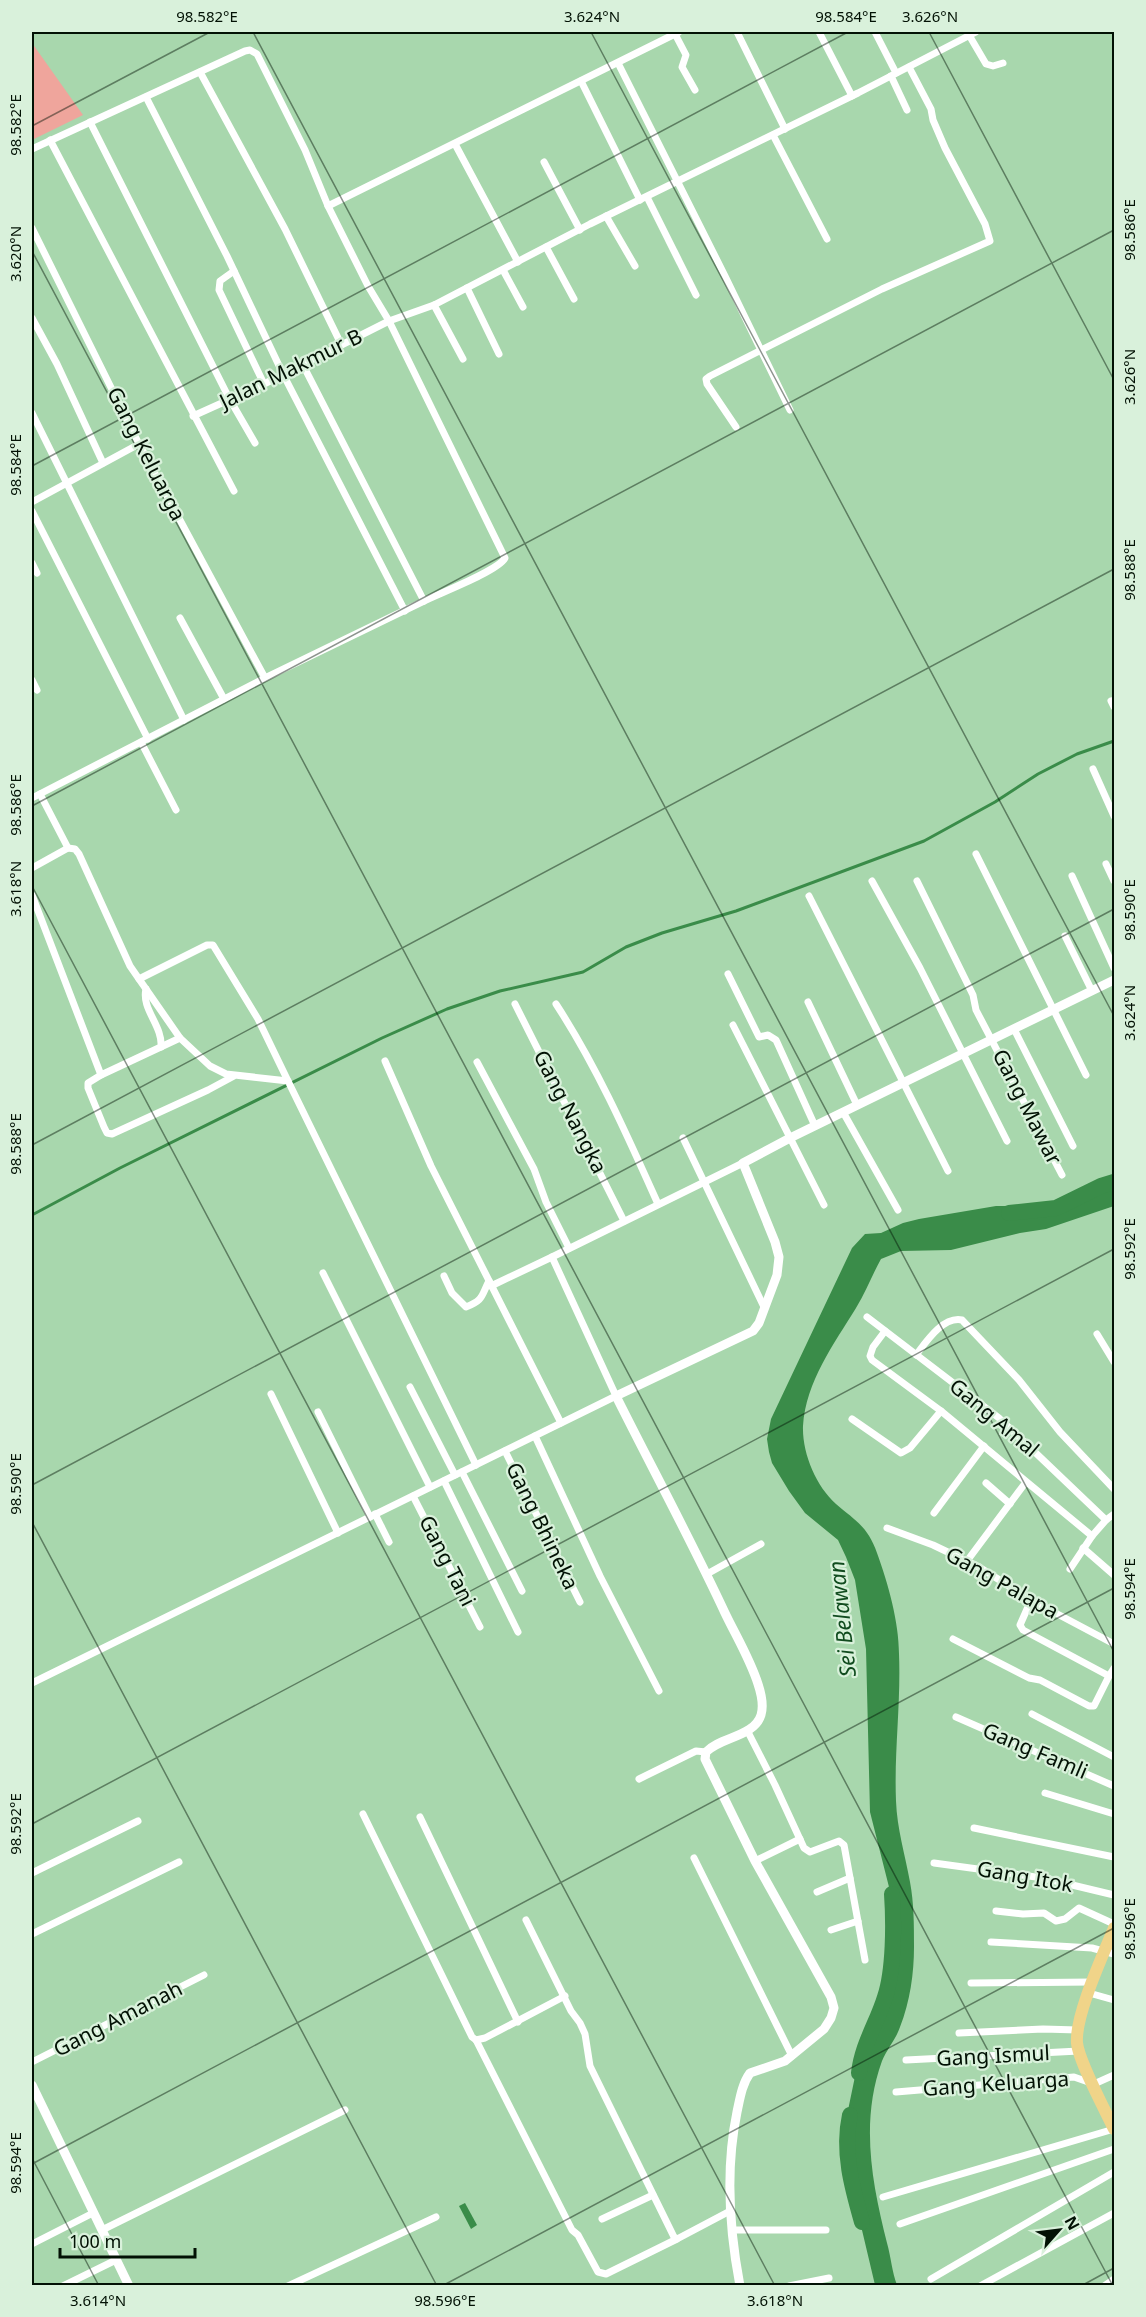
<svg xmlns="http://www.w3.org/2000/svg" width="1146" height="2317" viewBox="0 0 1146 2317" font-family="'Noto Sans',sans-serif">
<rect width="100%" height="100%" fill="#a8d7ad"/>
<path fill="#efa59c" d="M32 43 83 115 32 140Z"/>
<g fill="#3a8c49">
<path d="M1114 1179V1206L1046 1229 1020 1233 951 1250 901 1251 881 1259C872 1275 866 1292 856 1308 834 1344 806 1381 803 1426 802 1453 816 1486 836 1504 856 1521 868 1527 877 1553 888 1583 899 1622 899 1654 901 1703 894 1752 896 1801 897 1829 905 1854 910 1882 914 1903 914 1925 914 1947 914 1973 910 2002 900 2027 896 2039 887 2049 882 2061 860 2122 872 2183 887 2243 891 2257 892 2272 897 2285H875L857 2209 847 2140V2115L858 2062 881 2015 888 1992 897 1947 889 1887 870 1812 866 1649 855 1580 846 1557 838 1540 805 1513 789 1491 772 1463 769 1452 767 1439 771 1419 815 1326 852 1248 865 1234 881 1233 903 1223 919 1219 996 1206H1009L1035 1212 1048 1211Z"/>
<path d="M465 2203 477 2225 471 2229 459 2206Z"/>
</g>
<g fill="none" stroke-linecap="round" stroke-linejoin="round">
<path stroke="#3a8c49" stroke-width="3" d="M32 1215 120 1168 382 1038 447 1009 500 991 583 972 626 947 662 933 736 911 924 841 995 802 1038 774 1077 754 1114 741"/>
<g stroke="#3a8c49" stroke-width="16">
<path d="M1009 1213 1056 1208 1101 1186 1114 1182"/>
<path d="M859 2073C862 2045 877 2023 885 1997 894 1970 894 1923 892 1894"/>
<path d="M850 2115C842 2152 852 2187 862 2222"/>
</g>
<g stroke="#fff" stroke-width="7">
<path d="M737 32 785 129"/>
<path d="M819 32 852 96"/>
<path d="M875 32 896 73"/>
<path d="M675 34 686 55 682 67 695 90"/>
<path d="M969 35 986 64 993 66 1003 63"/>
<path d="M618 63 725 276 790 410"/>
<path d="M200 72 285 229 341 344"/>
<path d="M891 76 907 110"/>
<path d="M581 81 640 200"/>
<path d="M146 97 227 256 283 374 405 611"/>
<path d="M90 122 229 398 255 443"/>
<path d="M773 135 827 239"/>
<path d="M50 140 234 491"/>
<path d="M455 144 518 262"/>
<path d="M32 149 245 51 250 50 257 54 305 150 328 206 368 286 389 321 505 558C498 571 440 593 424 601"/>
<path d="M544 162 580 230"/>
<path d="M647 197 696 295"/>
<path d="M328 206 679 32"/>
<path d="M606 216 635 266"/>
<path d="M32 228 138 442 265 678"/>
<path d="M546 247 574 299"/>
<path d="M503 270 523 307"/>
<path d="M234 271 220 281 219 290 264 384"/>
<path d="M467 288 499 354"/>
<path d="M434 305 463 359"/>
<path d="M32 318 57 364 103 463"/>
<path d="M32 413 184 720"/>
<path d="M193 416 264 384 389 321 434 305 590 224 858 93 976 32"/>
<path d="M736 427 707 384 706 379 710 376 882 289 990 241 985 224 945 148 933 120 931 109 909 67"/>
<path d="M32 502 139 444"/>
<path d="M32 511 148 739"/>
<path d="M32 563 37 573"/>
<path d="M180 618 224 699"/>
<path d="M32 680 37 690"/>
<path d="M1111 701 1114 707"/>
<path d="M141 742 176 810"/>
<path d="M1093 769 1114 816"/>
<path d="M40 794 68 848"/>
<path d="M32 798 265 678 424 601 303 365"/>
<path d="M976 854 1086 1075"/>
<path d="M1106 864 1114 881"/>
<path d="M32 868 68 848 75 849 79 854 130 966 180 1038"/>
<path d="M1072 876 1114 968"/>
<path d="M872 881 920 968 1007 1141"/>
<path d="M917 881 973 995 976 1010 1062 1175"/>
<path d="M32 895 101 1075"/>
<path d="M809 896 948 1171"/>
<path d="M1065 936 1092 991"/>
<path d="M728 974 759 1037 768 1035 776 1040 815 1126"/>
<path d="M139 979 207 945H213L258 1019 288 1081"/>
<path d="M146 989C141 1009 163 1026 161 1047"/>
<path d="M808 1002 857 1105"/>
<path d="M515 1004 624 1221"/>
<path d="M556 1004C597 1067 627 1135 658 1204"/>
<path d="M733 1025 824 1205"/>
<path d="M1014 1029 1073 1146"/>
<path d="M385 1061 431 1166 561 1423"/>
<path d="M477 1062 534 1169 546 1202 569 1248"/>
<path d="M234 1076 208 1090 112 1134 107 1133 104 1127 88 1088V1083L101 1075 180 1038 210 1066 226 1074 288 1081 476 1465"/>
<path d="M843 1112 898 1210"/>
<path d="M683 1138 764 1307"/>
<path d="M323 1273 430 1487"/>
<path d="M444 1276 452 1293 466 1307C484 1300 481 1296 489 1281"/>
<path d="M491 1286 552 1257"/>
<path d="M867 1317 999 1418 1106 1520 1114 1514"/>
<path d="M885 1331 873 1347 870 1356 872 1360 941 1411 1092 1536"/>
<path d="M1097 1334 1114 1362"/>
<path d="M916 1355C926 1342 943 1316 962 1320L1019 1380 1060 1432 1114 1489"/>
<path d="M410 1387 455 1475"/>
<path d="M271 1394 338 1533"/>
<path d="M318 1412 370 1517"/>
<path d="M852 1419 901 1453 910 1448 941 1411"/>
<path d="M535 1436 600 1576 659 1691"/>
<path d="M505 1451 580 1602"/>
<path d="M462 1472 522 1591"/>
<path d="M444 1481 518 1632"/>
<path d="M986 1483 1010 1504"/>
<path d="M413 1496 480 1627"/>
<path d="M934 1513 984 1446"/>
<path d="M375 1514 389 1542"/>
<path d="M887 1528 933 1545 979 1567 1031 1600 1114 1644"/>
<path d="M1083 1548 1114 1575"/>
<path d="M967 1561 1026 1482"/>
<path d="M1070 1569 1092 1536 1106 1520"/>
<path d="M707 1574 761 1544"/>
<path d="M953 1639 1029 1678 1040 1680 1089 1706H1094L1109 1676 1023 1630 1020 1625 1031 1600"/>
<path d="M1109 1676 1114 1668"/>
<path d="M32 1683 616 1396 552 1257 743 1163"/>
<path d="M1032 1714 1114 1757"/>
<path d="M956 1717 1114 1786"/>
<path d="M747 1730 775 1785 804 1848 810 1852 839 1841 844 1845 865 1960"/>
<path d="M639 1779 696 1751 706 1752"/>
<path d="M1045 1793 1114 1814"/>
<path d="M363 1814 472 2037 476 2040 572 2230 578 2235 598 2272 606 2274 677 2239"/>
<path d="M420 1817 518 2022"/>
<path d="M974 1828 1114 1857"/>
<path d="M694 1858 792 2056"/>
<path d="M755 1861 800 1839"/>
<path d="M934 1863 1043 1878 1114 1895"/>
<path d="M32 1873 138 1821"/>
<path d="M817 1892 850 1878"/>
<path d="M996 1911 1023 1914 1044 1913 1056 1921 1065 1919 1079 1908 1114 1924"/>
<path d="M526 1920 571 2011 580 2023 585 2034 590 2066 674 2237 677 2239 730 2211"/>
<path d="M831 1930 858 1921"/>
<path d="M32 1934 179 1862"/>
<path d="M991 1942 1092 1948 1114 1954"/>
<path d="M971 1983 1092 1982"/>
<path d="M1089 1993 1114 2000"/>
<path d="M959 2033 1043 2029 1078 2030"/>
<path d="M476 2040 485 2038 565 1996"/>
<path d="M906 2060 1079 2051"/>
<path d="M32 2062 204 1975"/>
<path d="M896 2092 1074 2077 1094 2084 1114 2075"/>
<path d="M883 2197 1114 2129"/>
<path d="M602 2219 653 2195"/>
<path d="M900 2224 1114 2149"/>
<path d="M102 2230 345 2110"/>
<path d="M732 2230H826"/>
<path d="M32 2244 93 2213"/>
<path d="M931 2279 1114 2172"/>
<path d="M63 2286 116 2260"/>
<path d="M288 2286 436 2217"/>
<path d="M789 2286 829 2278"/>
<path d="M980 2286 1114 2213"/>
<path d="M1104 2286 1114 2279"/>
</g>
<g stroke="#fff" stroke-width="9">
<path d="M32 2085 129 2286"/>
<path d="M740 2286C729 2228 725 2170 737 2112 740 2098 742 2084 750 2073L785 2061 824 2029 831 2018 834 2008 831 1997 755 1861 705 1759 706 1752C720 1737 754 1737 761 1715 764 1705 761 1693 758 1684 750 1659 736 1636 725 1613 691 1540 652 1468 616 1396L753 1331 759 1323 777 1275 779 1257 775 1242 743 1163 790 1138 1114 980"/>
</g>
<path stroke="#f0d489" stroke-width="12" d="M1114 1928C1103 1955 1075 2015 1077 2043 1079 2062 1105 2110 1114 2129"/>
</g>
<path fill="none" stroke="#021104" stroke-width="1.5" stroke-opacity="0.45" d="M253 32 1114 1652M591 32 1114 1016M929 32 1114 380M32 126 210 32M32 251 1113 2286M32 466 848 32M32 806 1114 230M32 886 775 2286M32 1145 1114 569M32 1485 1114 909M32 1522 437 2286M32 1824 1114 1249M32 2158 99 2286M32 2164 1114 1588M442 2286 1114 1928M1081 2286 1114 2268"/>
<g text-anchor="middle" stroke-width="4.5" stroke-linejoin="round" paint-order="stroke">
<g font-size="21" fill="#021104" stroke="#d9f1db">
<text transform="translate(291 369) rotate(-26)" y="7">Jalan Makmur B</text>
<text transform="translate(146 454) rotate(63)" y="7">Gang Keluarga</text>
<text transform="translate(1027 1107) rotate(63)" y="7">Gang Mawar</text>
<text transform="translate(570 1112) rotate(63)" y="7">Gang Nangka</text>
<text transform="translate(994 1418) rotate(40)" y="7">Gang Amal</text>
<text transform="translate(542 1526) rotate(64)" y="7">Gang Bhineka</text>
<text transform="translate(447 1561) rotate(63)" y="7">Gang Tani</text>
<text transform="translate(1002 1583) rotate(29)" y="7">Gang Palapa</text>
<text transform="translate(1035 1751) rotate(23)" y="7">Gang Famli</text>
<text transform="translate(1025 1877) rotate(10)" y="7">Gang Itok</text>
<text transform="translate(118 2019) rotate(-27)" y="7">Gang Amanah</text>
<text transform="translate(993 2056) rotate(-3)" y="7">Gang Ismul</text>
<text transform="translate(996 2084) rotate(-4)" y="7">Gang Keluarga</text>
</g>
<g font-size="22" font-style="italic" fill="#114c1f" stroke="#d9f1db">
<text transform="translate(842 1619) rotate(-96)" y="8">Sei Belawan</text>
</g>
</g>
<rect width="1146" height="2317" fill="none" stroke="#d9f1db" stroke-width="66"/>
<g transform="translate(1059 2230) rotate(62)" stroke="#d9f1db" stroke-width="4.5" paint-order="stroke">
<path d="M0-4.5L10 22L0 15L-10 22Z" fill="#021104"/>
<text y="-9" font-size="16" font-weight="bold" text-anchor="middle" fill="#021104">N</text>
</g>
<path d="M60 2248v9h135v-9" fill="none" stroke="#021104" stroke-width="3"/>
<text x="69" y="2248" font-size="18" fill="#021104" stroke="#d9f1db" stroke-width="4.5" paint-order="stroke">100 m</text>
<rect x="33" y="33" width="1080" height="2251" fill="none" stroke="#021104" stroke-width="2"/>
<g font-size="15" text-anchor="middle" fill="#021104">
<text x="207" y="22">98.582°E</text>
<text x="592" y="22">3.624°N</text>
<text x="846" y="22">98.584°E</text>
<text x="930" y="22">3.626°N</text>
<text transform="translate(16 125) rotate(-90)" y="5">98.582°E</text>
<text transform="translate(1130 230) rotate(-90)" y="5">98.586°E</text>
<text transform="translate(16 254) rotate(-90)" y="5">3.620°N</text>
<text transform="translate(1130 377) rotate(-90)" y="5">3.626°N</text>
<text transform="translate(16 465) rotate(-90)" y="5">98.584°E</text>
<text transform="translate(1130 570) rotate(-90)" y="5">98.588°E</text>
<text transform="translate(16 805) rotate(-90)" y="5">98.586°E</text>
<text transform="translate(16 889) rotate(-90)" y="5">3.618°N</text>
<text transform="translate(1130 910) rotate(-90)" y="5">98.590°E</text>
<text transform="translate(1130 1013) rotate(-90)" y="5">3.624°N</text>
<text transform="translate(16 1144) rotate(-90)" y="5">98.588°E</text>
<text transform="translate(1130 1249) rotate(-90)" y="5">98.592°E</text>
<text transform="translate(16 1484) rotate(-90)" y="5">98.590°E</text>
<text transform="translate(1130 1589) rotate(-90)" y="5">98.594°E</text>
<text transform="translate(16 1824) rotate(-90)" y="5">98.592°E</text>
<text transform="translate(1130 1929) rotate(-90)" y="5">98.596°E</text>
<text transform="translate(16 2163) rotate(-90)" y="5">98.594°E</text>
<text x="98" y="2306">3.614°N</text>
<text x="445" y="2306">98.596°E</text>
<text x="775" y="2306">3.618°N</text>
</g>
</svg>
